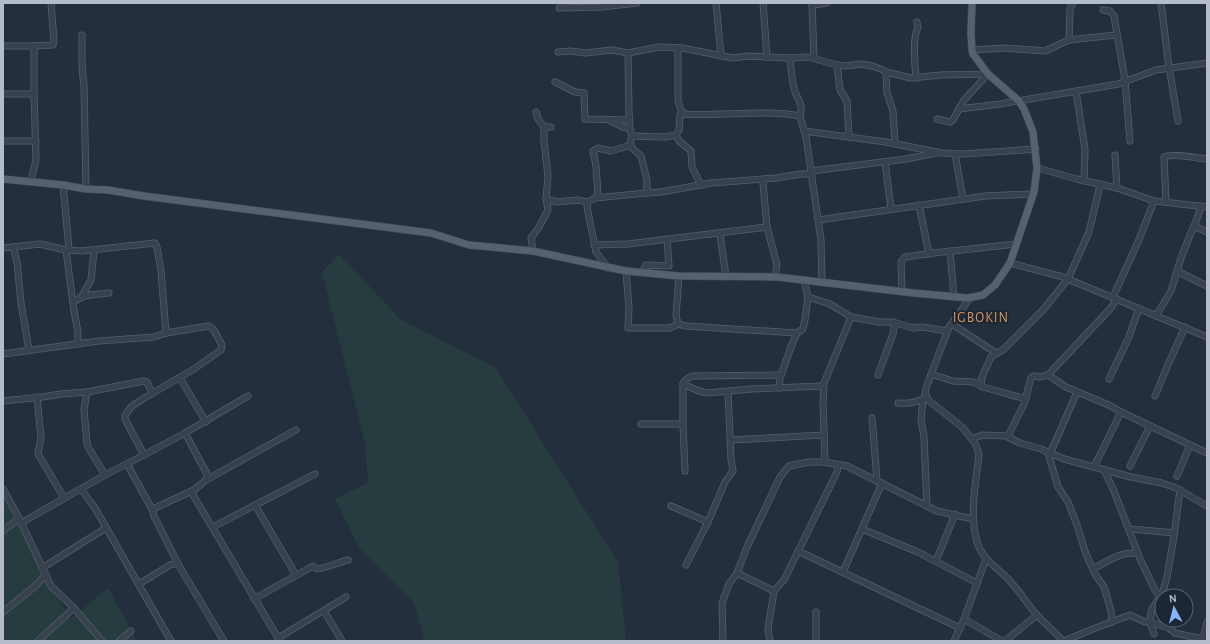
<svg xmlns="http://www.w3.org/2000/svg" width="1210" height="644" viewBox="0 0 1210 644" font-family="'Alegreya Sans',sans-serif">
<rect width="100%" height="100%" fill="#242f3e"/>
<g fill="#263c3f">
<path d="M339 254 400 319 495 367 618 562 626 641H425L414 603 359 548 335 499 368 483 365 443 322 272Z"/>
<path d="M3 496 70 619 108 588 137 641H3Z"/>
</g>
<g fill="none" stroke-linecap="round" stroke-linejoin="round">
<g stroke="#565f6c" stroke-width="7">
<g id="minor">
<path d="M716 3 721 56"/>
<path d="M763 3 767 57"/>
<path d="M812 3 814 58"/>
<path d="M1161 3 1169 67 1178 121"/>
<path d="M812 5 827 3"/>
<path d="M559 8 602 7 637 3"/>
<path d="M1103 10 1110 11 1114 16 1125 80 1130 141"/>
<path d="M82 35C82 52 81 68 84 85L86 189"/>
<path d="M1069 40 1070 9 1073 3"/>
<path d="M3 46H34L53 45 54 41 51 3"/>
<path d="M34 46V94"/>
<path d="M678 48V100L680 108 684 114"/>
<path d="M972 50 1004 48 1045 51 1069 40 1116 35"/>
<path d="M558 52 571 51 585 53 612 50 628 53 659 47 682 48 733 58 748 56 790 58 808 57 837 65 846 66 861 64 872 66 881 69 886 72 911 78 941 75 988 74"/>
<path d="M628 53 629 112 630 130 632 136 630 143 632 148 641 156 647 180V193L661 192 711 183 776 178 801 174H812"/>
<path d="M790 58C791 67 792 87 796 94 800 103 803 106 800 116"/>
<path d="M837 65 840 90 847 101 849 137"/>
<path d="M886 72 887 93 893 111 895 144"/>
<path d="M916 78C915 66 912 37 918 28L917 22"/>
<path d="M555 82 575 92 584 93 585 119 629 120"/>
<path d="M1076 91 1081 124 1085 149 1084 181"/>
<path d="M3 94H34L36 160 31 181"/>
<path d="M959 109 1000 104 1095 88 1118 84 1156 70 1207 63"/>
<path d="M937 119 950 122 953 120 964 100 988 74"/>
<path d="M609 120 623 127 628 128 630 130"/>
<path d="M544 127H551"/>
<path d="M804 131 886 142 942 153 963 154 1036 149"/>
<path d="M676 135 679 141 691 151 692 167 701 185"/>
<path d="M632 136 665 137 676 135 679 130 680 115 682 114C721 117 762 109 800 116L806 137 821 240 822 282"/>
<path d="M3 141H36"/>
<path d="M955 154 963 199"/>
<path d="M1115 155 1117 188"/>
<path d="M885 162 891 209"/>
<path d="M1037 168 1077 179 1117 188 1154 201 1207 207"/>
<path d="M811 171 906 159 936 153"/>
<path d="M765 179 763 183 767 227 777 265 775 277"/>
<path d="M63 185 69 249 66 250 74 311 78 332V344"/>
<path d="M595 198 647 193"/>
<path d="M546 199 557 202 577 200 588 202"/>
<path d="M1166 202 1164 157C1173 153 1196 158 1207 159"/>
<path d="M919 205 929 254"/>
<path d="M818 220 985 196 1033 194"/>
<path d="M1194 226 1207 232"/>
<path d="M720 234 726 277"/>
<path d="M594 245 628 244 767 227"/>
<path d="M13 247 17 262 21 303 29 350"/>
<path d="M3 248 40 244 66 250 82 251 155 243 157 247 161 271 166 333 209 326 214 330 222 345 221 350 194 369 146 397 132 406 125 415V419L144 455 105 475 21 523"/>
<path d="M533 251 531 238 539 227 548 210 546 199 548 176 544 141V127L538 119 536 112"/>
<path d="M950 251 954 297"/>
<path d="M1010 263 1063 277 1207 337"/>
<path d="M608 268 596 252 587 207 588 202 595 198 598 195 596 166 593 151 598 148 611 151 631 145"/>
<path d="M626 271 629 308 628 328H670L678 324"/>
<path d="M1177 271 1207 286"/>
<path d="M643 272 646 265 669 266 667 239"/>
<path d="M679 276 676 315 678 324 686 326 797 333"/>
<path d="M902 292 901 262 905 257 934 253 1016 244"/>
<path d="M82 296 91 280 94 251"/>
<path d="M808 297 830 304 851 317 879 322H893L913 328 922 327 947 331"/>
<path d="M1113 297 1138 242 1154 201"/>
<path d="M970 298 949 327 926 388 925 393 928 400 962 427 975 443 979 454C976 483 969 513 977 542 982 559 997 567 1008 579 1019 590 1027 604 1037 615 1045 624 1055 632 1063 641"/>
<path d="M73 302C87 293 94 295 109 293"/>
<path d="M1156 316 1171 291 1181 258 1190 235 1195 224 1201 207"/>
<path d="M952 324 996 353"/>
<path d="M3 354 99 341 154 337 166 333"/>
<path d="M931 374 953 381 974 382 981 386"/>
<path d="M878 375 893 334 895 323"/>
<path d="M1048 375 1110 309 1117 299"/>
<path d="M180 378 206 422"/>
<path d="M1109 379 1129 337 1139 308"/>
<path d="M683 384 699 391 707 393 751 389 823 386"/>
<path d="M779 388 780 378 791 347 797 333 803 329 805 320 808 297 804 281"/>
<path d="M87 392 84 410 87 442 88 447 105 475"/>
<path d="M1155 396 1167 367 1185 327"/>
<path d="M37 397 41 437 38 454 64 498"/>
<path d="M923 399 921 420 924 437 927 506"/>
<path d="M1026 399 983 387 981 386 982 377 991 357 1004 349 1043 310 1068 279 1089 232 1100 185"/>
<path d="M3 401 42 397 61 394 87 392 144 381 147 382 152 393"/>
<path d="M898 403C908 404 916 403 924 398"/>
<path d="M872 418 877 480"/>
<path d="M641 424H683"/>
<path d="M185 433 248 396"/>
<path d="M1008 436 1024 404 1031 378 1034 376 1040 377 1048 375 1066 387 1111 406 1121 412 1207 453"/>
<path d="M972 439 982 435 1006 436 1020 443 1041 449 1064 459 1131 477 1162 483 1176 488 1207 506"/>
<path d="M731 440 824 435"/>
<path d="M1048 453 1058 487 1068 502 1077 525 1086 554 1095 574 1104 587 1111 611 1112 622"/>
<path d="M1050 454 1077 392"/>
<path d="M144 455 185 433 207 474 206 480 194 490 193 495 280 641"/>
<path d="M825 460 823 403 824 383 851 317"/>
<path d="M127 464 153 511"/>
<path d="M1130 466 1150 426"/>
<path d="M1094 467 1121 412"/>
<path d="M1104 470 1114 491 1140 559 1155 590 1158 594 1160 598"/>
<path d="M685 471 683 424V384L685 380 692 376 781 375"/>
<path d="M1177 476 1190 445"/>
<path d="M206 480 296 430"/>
<path d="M3 489 19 518 51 586 74 608 102 641"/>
<path d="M81 489 95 508 171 641"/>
<path d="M255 505 296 575"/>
<path d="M671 506 708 522"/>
<path d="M213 527 315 474"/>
<path d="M862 529 918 552 977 583"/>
<path d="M1129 529 1142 530 1174 533"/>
<path d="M3 531 19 518"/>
<path d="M798 551 960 628"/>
<path d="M936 561 955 514"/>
<path d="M178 564 154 516 153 511 155 508 194 490"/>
<path d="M686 565 708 522 725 482 733 471 731 459 728 392"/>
<path d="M42 568 106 528"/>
<path d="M1093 569C1105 563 1124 549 1138 554"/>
<path d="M843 572 882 483"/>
<path d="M737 573 774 591"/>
<path d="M139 584 170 565 174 564H178L224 641"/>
<path d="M254 599 313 566C314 567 316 569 317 569 319 570 343 561 348 560"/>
<path d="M324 611 342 641"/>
<path d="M3 612 34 587 46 575"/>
<path d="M964 619 1002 641"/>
<path d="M1154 634 1150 622 1151 614 1152 609 1162 594 1167 577 1174 536 1180 490"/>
<path d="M278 638 346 597"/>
<path d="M1201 638 1204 635 1207 622"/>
<path d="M38 641 74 608"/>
<path d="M119 641 131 631"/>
<path d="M723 641 722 603 729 584 737 573 747 547 780 477 789 466 809 462H823L847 466 937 511 973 519"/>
<path d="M770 641 768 630 769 622 774 591 784 580 837 472 838 465"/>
<path d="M816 641V612"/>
<path d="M954 641 964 619 986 559"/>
<path d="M1005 641 1037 615"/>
<path d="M1064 641 1093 629 1130 615 1145 622H1149L1169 628 1175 633 1207 640"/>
</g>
</g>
<g stroke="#414a57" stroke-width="8">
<path id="major" d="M3 179 63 185 86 189 108 190 144 196 431 233 469 245 533 251 626 271 679 276 777 277 914 293 968 298 983 295 995 285 1010 263 1034 192 1037 168 1033 132 1024 109 1019 101 988 74 973 54 972 50 971 33 972 3"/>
</g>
<use href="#minor" stroke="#38414e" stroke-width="5.5"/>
<use href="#major" stroke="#56606e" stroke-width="7"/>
</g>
<g text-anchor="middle" stroke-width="4" stroke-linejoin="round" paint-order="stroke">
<g font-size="14" letter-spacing="1" fill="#d59563" stroke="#1d2633">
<text x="981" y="322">IGBOKIN</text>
</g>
</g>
<rect width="1210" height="644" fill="none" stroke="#b4bcc9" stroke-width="8"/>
<g transform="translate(1174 608) rotate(353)"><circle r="19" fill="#1d2633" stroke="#59626f"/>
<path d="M0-3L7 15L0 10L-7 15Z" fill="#8ab4f8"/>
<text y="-6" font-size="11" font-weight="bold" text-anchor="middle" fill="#b4bcc9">N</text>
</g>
</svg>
